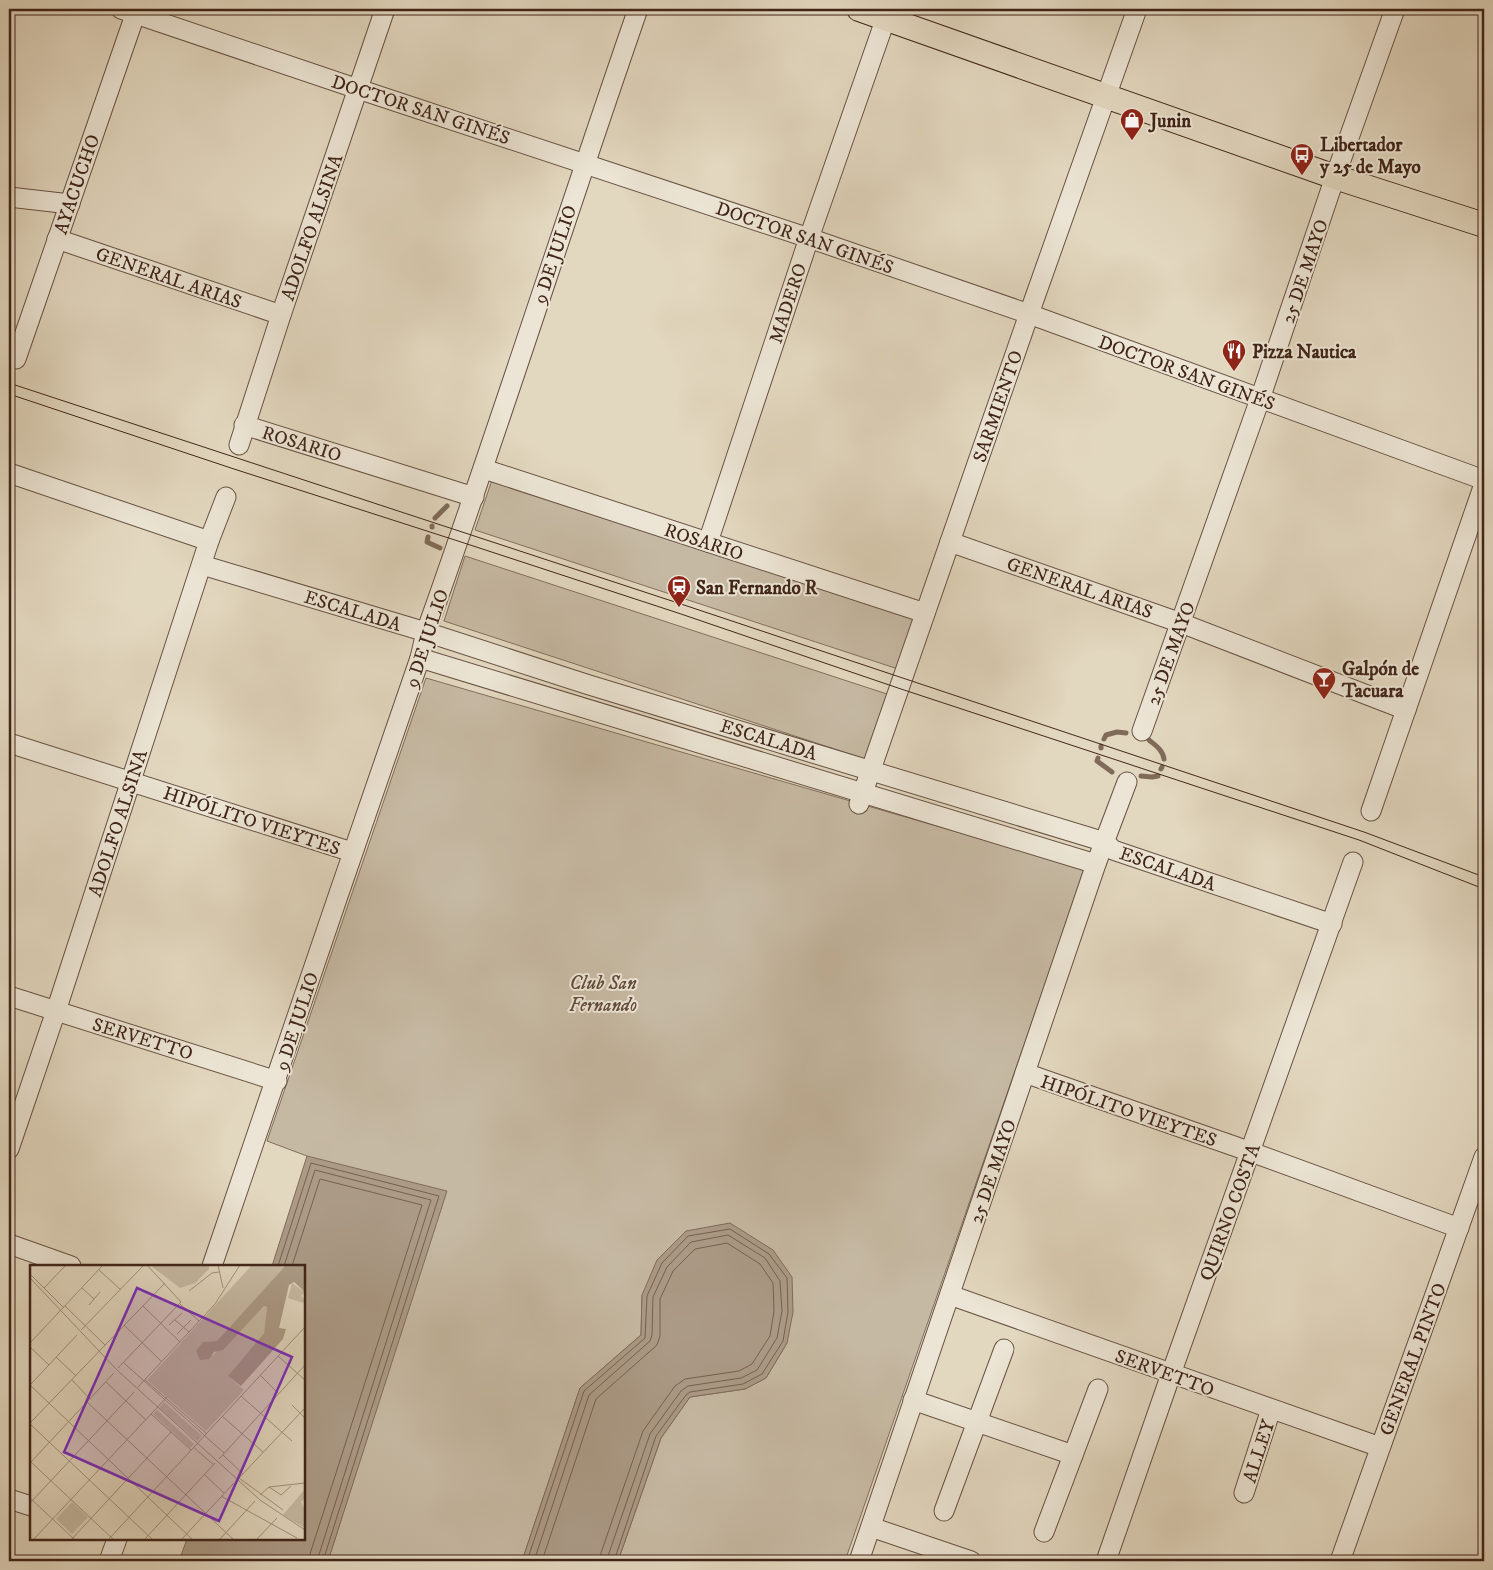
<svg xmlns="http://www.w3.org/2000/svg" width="1493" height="1570" viewBox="0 0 1493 1570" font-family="'IM FELL DW Pica',serif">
<rect width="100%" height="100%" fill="#e2d7bf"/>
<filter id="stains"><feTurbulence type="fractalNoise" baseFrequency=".004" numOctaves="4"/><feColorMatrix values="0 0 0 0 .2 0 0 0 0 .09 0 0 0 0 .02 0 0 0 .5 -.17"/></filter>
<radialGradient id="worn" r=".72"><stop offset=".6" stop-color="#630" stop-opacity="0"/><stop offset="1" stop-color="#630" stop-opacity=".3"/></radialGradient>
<g fill="#c6b9a3" stroke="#836f5e">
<path d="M492 480 914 618 898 669 475 530Z"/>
<path d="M465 556 887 694 865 759 444 621Z"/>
<path d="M426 678 1085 869 845 1561H618L661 1438 690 1397 745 1389 766 1378 787 1343 642 1295 641 1335 580 1388 522 1561H328L372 1421 307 1156 267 1141Z"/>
</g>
<g fill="#ab9a86" stroke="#806b5a">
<path d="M307 1156 447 1191 328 1561H179L187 1539H304V1266H272Z"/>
<path d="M730 1223 773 1250 792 1277 793 1312 787 1343 766 1378 745 1389 690 1397 661 1438 618 1561H522L580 1388 641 1335 642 1295 657 1260 686 1231Z"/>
</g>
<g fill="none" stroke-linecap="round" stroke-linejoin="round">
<g stroke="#76604f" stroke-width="1">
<path d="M278 1266 311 1163 439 1196 323 1561"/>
<path d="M284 1266 315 1170 431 1200 317 1561"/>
<path d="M292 1266 320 1179 422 1205 310 1554 309 1561"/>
<path d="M527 1561 584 1391 645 1338 647 1296 662 1263 688 1236 730 1229 769 1254 787 1278 788 1312 783 1341 762 1374 743 1384 690 1392 686 1395 656 1436 614 1561"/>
<path d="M534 1561 589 1395 650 1341 652 1335 653 1297 667 1267 691 1242 728 1235 765 1258 780 1281 782 1311 777 1338 757 1370 741 1378 688 1386 681 1391 650 1434 608 1556V1561"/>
<path d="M542 1561 596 1399 657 1345 660 1336V1299L673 1271 695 1249 727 1243 760 1264 773 1283 774 1311 770 1336 752 1364 739 1371 685 1379 675 1386 643 1431 601 1553 600 1561"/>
</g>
<g stroke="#806b5a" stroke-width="5">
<path d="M435 518 447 506"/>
<path d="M432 527V526"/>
<path d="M428 537 427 542 440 548"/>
<path d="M1104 739 1106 735 1117 732 1126 733"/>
<path d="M1149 740C1155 745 1163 750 1164 759"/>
<path d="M1101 748V746"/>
<path d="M1098 758 1097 761 1112 772"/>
<path d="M1161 769 1162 767"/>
<path d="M1141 776 1152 777 1158 776"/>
</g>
<g stroke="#685242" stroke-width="21">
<g id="minor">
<path d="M121 9 358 89 809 238 1029 314 1484 480"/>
<path d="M9 197 70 204"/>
<path d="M57 239 281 315"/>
<path d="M16 359 137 9"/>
<path d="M244 425 474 497"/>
<path d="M239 445 281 315 385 9"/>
<path d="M484 469 925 613"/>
<path d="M9 473 209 541"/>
<path d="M708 542 809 238 889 9"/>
<path d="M950 542 1181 623 1406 710"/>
<path d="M202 565 426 632 586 684 1105 842 1113 850 1332 924"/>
<path d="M420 658 1096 864"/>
<path d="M1142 731 1260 399 1335 177 1395 9"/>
<path d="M9 743 352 852"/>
<path d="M859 804 1029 314 1137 9"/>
<path d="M1371 811 1484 484"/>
<path d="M9 996 277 1081"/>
<path d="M1025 1073 1251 1152 1459 1228"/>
<path d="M9 1149 56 1011 209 541 226 497"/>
<path d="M9 1244 71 1266"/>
<path d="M212 1266C282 1064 349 860 420 658L426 632C500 425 566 216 638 9"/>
<path d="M950 1295 1380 1447"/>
<path d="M913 1400 1073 1455"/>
<path d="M1244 1493 1271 1409"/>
<path d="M9 1499 31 1506"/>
<path d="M944 1511 1004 1349"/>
<path d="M871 1527 971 1561"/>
<path d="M1044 1532 1098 1389"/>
<path d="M109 1561 117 1539"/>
<path d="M859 1561 1096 864 1127 782"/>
<path d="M1106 1561 1171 1374 1353 862"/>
<path d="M1340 1561 1484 1157"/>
</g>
</g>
<g stroke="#402518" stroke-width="26">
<path id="major" d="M859 9 1335 177 1484 225"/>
</g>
<use href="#minor" stroke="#ece5d5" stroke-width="19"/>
<use href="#major" stroke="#e2d7bf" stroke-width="24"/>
<g stroke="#402518" stroke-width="1">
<path d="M9 383 681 604 1364 832 1484 877"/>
<path d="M9 394 234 469 458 541 678 613 898 688 1359 840 1484 889"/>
</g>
</g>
<defs>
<g id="shop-pin" transform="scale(1.25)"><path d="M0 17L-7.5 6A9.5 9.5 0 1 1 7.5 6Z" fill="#8f2418" stroke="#ece5d5"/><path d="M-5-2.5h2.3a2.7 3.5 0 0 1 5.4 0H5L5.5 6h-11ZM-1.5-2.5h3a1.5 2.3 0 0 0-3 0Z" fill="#fff"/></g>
<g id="bus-pin" transform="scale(1.25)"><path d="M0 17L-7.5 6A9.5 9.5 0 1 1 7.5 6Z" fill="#8f2418" stroke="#ece5d5"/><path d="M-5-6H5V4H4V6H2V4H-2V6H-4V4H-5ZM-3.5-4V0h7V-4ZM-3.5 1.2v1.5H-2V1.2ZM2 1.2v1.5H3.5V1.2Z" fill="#fff"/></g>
<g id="restaurant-pin" transform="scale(1.25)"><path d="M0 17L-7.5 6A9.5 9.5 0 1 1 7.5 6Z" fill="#8f2418" stroke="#ece5d5"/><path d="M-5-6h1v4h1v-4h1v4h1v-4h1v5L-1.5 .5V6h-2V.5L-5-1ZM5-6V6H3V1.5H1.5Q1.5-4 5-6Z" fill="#fff"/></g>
<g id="station-pin" transform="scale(1.25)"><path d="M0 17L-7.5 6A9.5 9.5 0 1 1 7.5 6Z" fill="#8f2418" stroke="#ece5d5"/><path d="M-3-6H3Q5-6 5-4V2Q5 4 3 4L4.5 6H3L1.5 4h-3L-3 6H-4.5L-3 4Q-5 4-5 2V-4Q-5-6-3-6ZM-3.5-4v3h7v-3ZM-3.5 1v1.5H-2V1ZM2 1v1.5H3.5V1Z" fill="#fff"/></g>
<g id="bar-pin" transform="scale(1.25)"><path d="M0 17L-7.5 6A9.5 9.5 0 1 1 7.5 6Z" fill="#8f2418" stroke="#ece5d5"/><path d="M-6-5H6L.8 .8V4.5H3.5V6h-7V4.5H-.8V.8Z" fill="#fff"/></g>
</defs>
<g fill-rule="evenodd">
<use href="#shop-pin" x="1132" y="120"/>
<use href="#bus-pin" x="1302" y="155"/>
<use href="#restaurant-pin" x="1234" y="351"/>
<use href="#station-pin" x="679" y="587"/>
<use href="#bar-pin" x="1324" y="679"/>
</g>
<g text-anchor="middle" stroke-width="4" stroke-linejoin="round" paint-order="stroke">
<g font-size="19" fill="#402518" stroke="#ece5d5">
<text transform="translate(421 109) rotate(18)" y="7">DOCTOR SAN GINÉS</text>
<text transform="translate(76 184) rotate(-71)" y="7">AYACUCHO</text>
<text transform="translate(311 227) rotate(-71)" y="7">ADOLFO ALSINA</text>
<text transform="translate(805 237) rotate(19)" y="7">DOCTOR SAN GINÉS</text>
<text transform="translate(554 254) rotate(-72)" y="7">9 DE JULIO</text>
<text transform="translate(1304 271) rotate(-71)" y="7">25 DE MAYO</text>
<text transform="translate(169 277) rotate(19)" y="7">GENERAL ARIAS</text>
<text transform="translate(787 303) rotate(-72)" y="7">MADERO</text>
<text transform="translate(1187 372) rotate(20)" y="7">DOCTOR SAN GINÉS</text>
<text transform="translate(997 406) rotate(-71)" y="7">SARMIENTO</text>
<text transform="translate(302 443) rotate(17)" y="7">ROSARIO</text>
<text transform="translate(704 541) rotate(18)" y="7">ROSARIO</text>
<text transform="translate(1080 587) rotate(19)" y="7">GENERAL ARIAS</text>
<text transform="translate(353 610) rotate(17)" y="7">ESCALADA</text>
<text transform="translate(426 638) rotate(-72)" y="7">9 DE JULIO</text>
<text transform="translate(1170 653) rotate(-70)" y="7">25 DE MAYO</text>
<text transform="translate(769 739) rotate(17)" y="7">ESCALADA</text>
<text transform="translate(252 820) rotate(18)" y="7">HIPÓLITO VIEYTES</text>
<text transform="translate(117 823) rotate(-72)" y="7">ADOLFO ALSINA</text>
<text transform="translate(1168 868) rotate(19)" y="7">ESCALADA</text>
<text transform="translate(296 1021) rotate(-72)" y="7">9 DE JULIO</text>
<text transform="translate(143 1038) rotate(17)" y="7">SERVETTO</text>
<text transform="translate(1129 1110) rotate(19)" y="7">HIPÓLITO VIEYTES</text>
<text transform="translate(992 1171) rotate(-71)" y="7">25 DE MAYO</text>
<text transform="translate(1229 1212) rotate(-70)" y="7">QUIRNO COSTA</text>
<text transform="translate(1412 1359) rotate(-70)" y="7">GENERAL PINTO</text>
<text transform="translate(1165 1372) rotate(20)" y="7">SERVETTO</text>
<text transform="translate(1258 1451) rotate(-72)" y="7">ALLEY</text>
</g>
<g font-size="19" font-weight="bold" fill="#402518" stroke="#ece5d5" text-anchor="start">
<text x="1150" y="127">Junin</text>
<text x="1320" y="151">Libertador<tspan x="1320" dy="22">y 25 de Mayo</tspan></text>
<text x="1252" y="358">Pizza Nautica</text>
<text x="696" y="594">San Fernando R</text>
<text x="1342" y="675">Galpón de<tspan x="1342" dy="22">Tacuara</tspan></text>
</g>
<g font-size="19" font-style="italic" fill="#624a3b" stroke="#ece5d5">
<text x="603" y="989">Club San<tspan x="603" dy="22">Fernando</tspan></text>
</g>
</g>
<g transform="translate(30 1265)">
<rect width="275" height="275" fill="#e2d7bf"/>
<path d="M120 0H179V4L165 18 150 23ZM222 0H256L187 76 176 77 182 91 234 41 237 42 234 68 198 111 214 125 176 166 117 115ZM262 18 275 27 271 31 275 35 273 38 258 33ZM134 137 172 171 167 176 129 143ZM127 145 164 179 160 183 123 149ZM275 224V233L271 237 275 245V263L253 250ZM42 237 58 252 42 269 26 254Z" fill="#c6b9a3"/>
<path d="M256 0H275V27L264 17 259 20 249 63 256 64 253 74 211 121 198 111 234 68 237 42 234 41 193 85 184 87 179 94 170 95 166 86 173 77 187 76Z" fill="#ab9a86"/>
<path fill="none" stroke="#a1907c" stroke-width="1" d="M188 0 193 23M69 5 91 25M0 9 34 43M0 13 87 105 230 235 275 265M14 23 36 0M52 23 64 34M159 26 182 8 189 7M150 39 169 56M59 40 70 27M35 41 75 80M113 41 150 77M145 55 159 67M94 60 132 97M139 60 152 48M51 65 114 0M147 69 161 55M0 78 73 0M0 82 19 100M248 91 275 115M26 92 46 111M94 98 194 188M88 103 151 37 117 0M230 110 248 128M42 115 60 134M115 115 176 168M76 117 116 155M0 120 47 70M0 120 163 275M108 122 185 39 210 0M211 131 262 176M57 137 204 275M262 140 275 153M121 149 161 185M192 151 233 187M0 158 135 18M0 159 123 275M163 182 184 200M193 190 213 209M189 194 275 100M1 197 84 275M0 198 84 108M175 210 194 228M239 222 251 230 261 221M230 230 239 222 275 218M191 231 267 273M0 233 45 275M0 238 104 127M253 245 209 213 275 143M3 275 137 132M41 275 141 167M78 275 275 62M114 275 185 198M151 275 204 218M189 275 225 236M226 275 247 253"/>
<path fill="#7b2cbf" fill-opacity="0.15" stroke="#7b2cbf" stroke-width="2.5" d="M107 23 262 92 189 256 34 187Z"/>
<rect width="275" height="275" fill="none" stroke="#402518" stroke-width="2.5"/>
</g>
<rect width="1493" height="1570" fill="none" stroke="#e2d7bf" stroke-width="30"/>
<rect x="10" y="10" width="1473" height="1550" fill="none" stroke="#402518" stroke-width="2.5"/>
<rect x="15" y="15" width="1463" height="1540" fill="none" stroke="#402518"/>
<rect width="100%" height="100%" filter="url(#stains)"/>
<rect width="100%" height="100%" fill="url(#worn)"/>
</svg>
